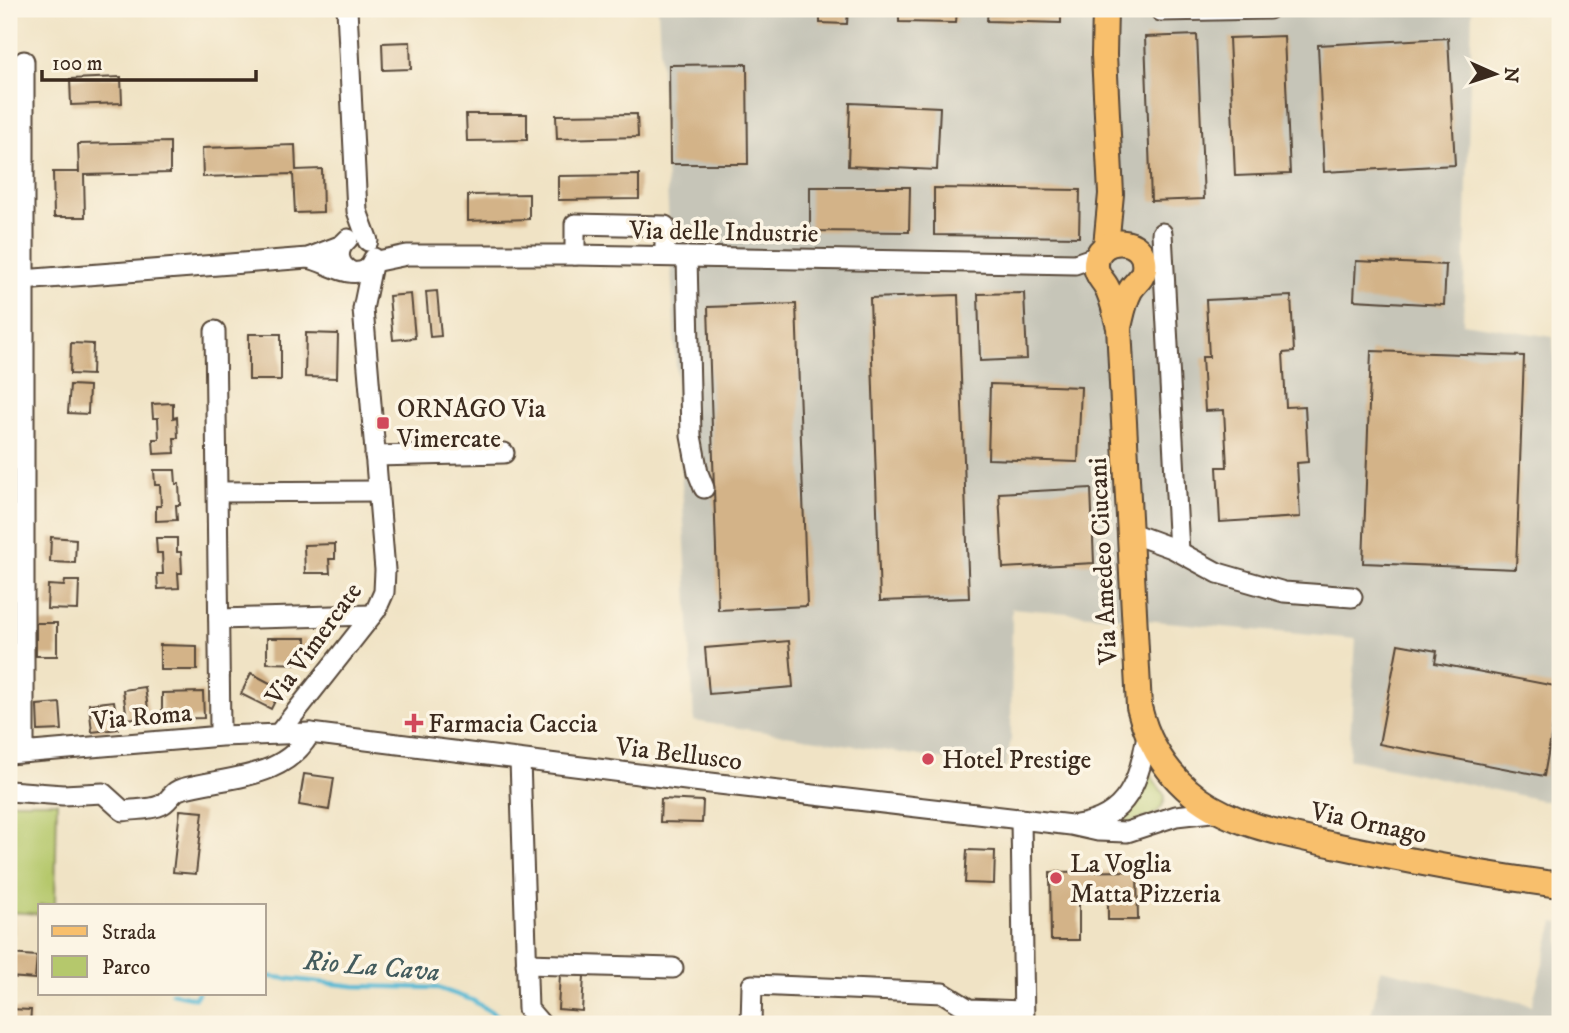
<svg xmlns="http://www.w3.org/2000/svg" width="1569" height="1033" viewBox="0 0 1569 1033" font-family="'IM FELL DW Pica',serif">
<rect width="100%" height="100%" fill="#fcf5e5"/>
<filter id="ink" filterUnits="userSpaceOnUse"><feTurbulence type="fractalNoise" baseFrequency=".0143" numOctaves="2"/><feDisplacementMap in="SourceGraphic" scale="14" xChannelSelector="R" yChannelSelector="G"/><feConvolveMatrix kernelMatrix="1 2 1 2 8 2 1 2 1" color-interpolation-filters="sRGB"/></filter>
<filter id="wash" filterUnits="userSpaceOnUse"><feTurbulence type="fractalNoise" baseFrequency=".00686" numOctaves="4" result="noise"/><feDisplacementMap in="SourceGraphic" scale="28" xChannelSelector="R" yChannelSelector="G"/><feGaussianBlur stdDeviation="1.57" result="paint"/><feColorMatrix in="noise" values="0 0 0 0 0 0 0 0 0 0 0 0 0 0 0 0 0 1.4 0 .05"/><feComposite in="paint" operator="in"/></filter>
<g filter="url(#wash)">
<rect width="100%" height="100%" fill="#f0e3c5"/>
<g fill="#c6c5b8">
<path d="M658 9H1472L1463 323 1553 337 1560 443V804L1349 759 1356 639 1012 608 1011 739 1005 769 694 721Z"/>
<path d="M1554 922 1560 923V1024H1369L1381 969 1532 1005Z"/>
</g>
<g fill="#b5c86c" stroke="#787945" stroke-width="2">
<path d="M1146 769 1165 796C1164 820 1133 820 1114 826L1113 821Z"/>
<path d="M9 802H57L55 905H40V914L9 912Z"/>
</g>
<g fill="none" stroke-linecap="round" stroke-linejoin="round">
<g stroke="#56b9d4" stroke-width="4.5">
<path d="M264 976 354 986 438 988 472 1000 511 1024"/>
<path d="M172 993 195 998 198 993"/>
</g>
</g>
<g id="blocks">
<g fill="#d3b388">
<path d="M820 9H848L847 24 820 23Z"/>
<path d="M899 9H957L956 23 899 22Z"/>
<path d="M988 9H1061V23L987 21Z"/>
<path d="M1197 35 1204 199 1151 201 1145 37Z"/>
<path d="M1284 36 1290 174 1235 176 1229 38Z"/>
<path d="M1448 38 1455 165 1324 172 1318 45Z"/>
<path d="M410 42 411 69 383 70 382 43Z"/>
<path d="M747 64 748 164H670L669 65Z"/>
<path d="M121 77 122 103 71 105 70 79Z"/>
<path d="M850 103 940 107 937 170 848 166Z"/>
<path d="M466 114H527V140L467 141Z"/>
<path d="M637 114 638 137 557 139 556 115Z"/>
<path d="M170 142V173L84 175 85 217H54L53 172H79L78 144Z"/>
<path d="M295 145 296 170 322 169 323 212 295 213 293 174 203 177 202 148Z"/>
<path d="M639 175V199L558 200V176Z"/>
<path d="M810 187H910L909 232 810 231Z"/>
<path d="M934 188 1080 190 1079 237 934 235Z"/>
<path d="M529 194V219L468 221V195Z"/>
<path d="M1356 261 1446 265 1444 305 1354 300Z"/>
<path d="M437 291 441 336 430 337 426 292Z"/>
<path d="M1024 293 1027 359 980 361 978 294Z"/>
<path d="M411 294 415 338 393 340 389 296Z"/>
<path d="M958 295 969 598 880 601 870 298Z"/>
<path d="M1291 296 1294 352 1283 353 1286 407 1305 406 1308 462 1297 463 1300 517 1220 522 1217 467H1227L1224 410 1205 411 1202 357H1209L1206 300Z"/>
<path d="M796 304 807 606 718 610 708 307Z"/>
<path d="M306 333 338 334 337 378 305 377Z"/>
<rect x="249" y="334" width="32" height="46"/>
<path d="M71 343 93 344 92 375 70 374Z"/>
<path d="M1371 351 1524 356 1516 569 1363 563Z"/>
<path d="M990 384 1081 387 1078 462 988 459Z"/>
<path d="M70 385 89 386 88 414 68 413Z"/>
<path d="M173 403V418L177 417 178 438H174L175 453 154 454 153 439H159L158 418H153L152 404Z"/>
<path d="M154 470H175L176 484H179L180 505H176L177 520 156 521V506H161L160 485H155Z"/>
<path d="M1091 488 1094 563 1003 568 999 493Z"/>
<path d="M51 537 76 539 75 563 50 562Z"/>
<path d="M156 538H177V552H181L182 573H178L179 588 158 589 157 574H163L162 553H157Z"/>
<path d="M335 544V559H329L330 573H305L304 545Z"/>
<path d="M65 581H79L78 610 47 609 48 585 64 586Z"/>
<rect x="36" y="623" width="21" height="33"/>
<path d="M267 638H306V664L267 663Z"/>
<path d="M789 641 793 687 709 694 705 648Z"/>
<path d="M1398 644 1437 651 1435 663 1560 687 1544 776 1379 744Z"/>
<path d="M160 645 197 646V670H160Z"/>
<path d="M251 673 281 689 271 709 241 694Z"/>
<path d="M145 687 149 716 127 719 123 690Z"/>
<path d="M203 692 204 718 162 719V693Z"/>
<path d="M114 701 118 729 92 732 89 704Z"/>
<path d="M60 703 62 730 38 731 37 705Z"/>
<path d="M304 774 334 778 329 810 299 805Z"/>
<path d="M661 799 703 801 702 823 660 822Z"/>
<path d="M180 810 203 812 196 874 173 872Z"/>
<path d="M967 850 995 851 994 884 965 883Z"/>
<path d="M1137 871 1138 920H1108V901H1079V940H1051L1050 872Z"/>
<rect x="9" y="913" width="5" height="21"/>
<path d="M9 954 37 956 35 979 9 977Z"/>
<path d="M560 974 584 976 582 1011 558 1009Z"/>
<path d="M9 1009 31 1010 30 1024 9 1023Z"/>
</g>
</g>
</g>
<g filter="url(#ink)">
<use href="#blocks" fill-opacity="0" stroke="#564637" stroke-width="2"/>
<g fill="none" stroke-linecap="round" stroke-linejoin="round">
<g stroke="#564637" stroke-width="23">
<g id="minor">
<path d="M347 9 357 211 368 241"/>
<path d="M1160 9 1161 11 1269 9"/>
<path d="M1162 233 1179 551"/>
<path d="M348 239C335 250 337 265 352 272"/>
<path d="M575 255V224L665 226V256"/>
<path d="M687 257 691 436 698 473 704 488"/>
<path d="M308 258C328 262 348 280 368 269L374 258"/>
<path d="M373 262 407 255H575L1075 264 1098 256"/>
<path d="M9 281 308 258 342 245"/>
<path d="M215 331 220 728"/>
<path d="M375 456 504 453"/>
<path d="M218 492 378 491"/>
<path d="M1131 533 1172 548 1218 573 1284 592 1352 597"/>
<path d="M219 619 372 615"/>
<path d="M280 732 376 610 384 592 385 570 363 309 372 265"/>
<path d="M24 752V61"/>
<path d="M9 754 221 736 310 733 702 782 1071 825 1098 831 1127 832 1176 816 1220 811"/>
<path d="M520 760 528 1009 541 1024"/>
<path d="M9 791 63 795 103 793 123 811C135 809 151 810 161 805 169 802 172 791 181 789 227 776 285 780 310 733"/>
<path d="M1021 819 1024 1024"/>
<path d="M1077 825C1129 818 1139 779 1147 735"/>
<path d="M526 964 673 968"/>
<path d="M751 1024 752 985 943 993 969 1009 1023 1011"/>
</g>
</g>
<g stroke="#564637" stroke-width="28">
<g id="major">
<path d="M1105 9 1104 55 1111 194 1106 246"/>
<path d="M1119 327C1122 315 1124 302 1130 291 1134 283 1143 279 1144 269 1149 235 1094 233 1096 267 1097 276 1102 279 1106 286 1113 298 1115 314 1119 327L1139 707C1148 744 1168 776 1199 799 1236 826 1290 835 1334 845 1409 861 1484 875 1560 885"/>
</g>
</g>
<use href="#minor" stroke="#fff" stroke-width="19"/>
<use href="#major" stroke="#f8bf6c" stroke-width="24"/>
</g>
</g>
<g fill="#d1495b" stroke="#fcf5e5" stroke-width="2.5">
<rect x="376" y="416" width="14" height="14" rx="3.5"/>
<path d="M410.5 712.5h7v7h7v7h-7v7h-7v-7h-7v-7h7z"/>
<circle cx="928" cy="759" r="7"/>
<circle cx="1056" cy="878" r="7"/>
</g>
<g text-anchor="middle" stroke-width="7" stroke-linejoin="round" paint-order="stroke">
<g font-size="26" fill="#3b2a1e" stroke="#fcf5e5">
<text transform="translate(724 231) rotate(1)" y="9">Via delle Industrie</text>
<text transform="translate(1102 561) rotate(-93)" y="9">Via Amedeo Ciucani</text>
<text transform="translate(313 643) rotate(-54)" y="9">Via Vimercate</text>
<text transform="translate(142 716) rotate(-5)" y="9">Via Roma</text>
<text transform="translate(679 753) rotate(7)" y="9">Via Bellusco</text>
<text transform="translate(1369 822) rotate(12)" y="9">Via Ornago</text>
</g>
<g font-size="26" fill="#3b2a1e" stroke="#fcf5e5" text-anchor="start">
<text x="397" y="417">ORNAGO Via<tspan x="397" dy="30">Vimercate</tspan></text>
<text x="428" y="732">Farmacia Caccia</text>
<text x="942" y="768">Hotel Prestige</text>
<text x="1070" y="872">La Voglia<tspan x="1070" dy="30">Matta Pizzeria</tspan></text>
</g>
<g font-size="28" font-style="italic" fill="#445c5e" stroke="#fcf5e5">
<text transform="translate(372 965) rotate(5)" y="10">Rio La Cava</text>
</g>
</g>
<rect width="1569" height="1033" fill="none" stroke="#fcf5e5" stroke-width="35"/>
<rect x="38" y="904" width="228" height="91" fill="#fcf5e5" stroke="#afa495" stroke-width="2"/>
<rect x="52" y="926" width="35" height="10" fill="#f8bf6c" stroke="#afa495" stroke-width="2"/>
<text x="102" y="939" font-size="21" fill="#3b2a1e">Strada</text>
<rect x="52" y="956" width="35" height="21" fill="#b5c86c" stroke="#afa495" stroke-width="2"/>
<text x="102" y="974" font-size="21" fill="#3b2a1e">Parco</text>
<g transform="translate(1495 74) rotate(93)" stroke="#fcf5e5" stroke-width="5" paint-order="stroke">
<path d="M0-5L12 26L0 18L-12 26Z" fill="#3b2a1e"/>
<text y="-10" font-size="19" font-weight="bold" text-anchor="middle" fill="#3b2a1e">N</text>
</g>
<path d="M42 70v10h214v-10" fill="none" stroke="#3b2a1e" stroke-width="3.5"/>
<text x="52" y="70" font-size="21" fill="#3b2a1e" stroke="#fcf5e5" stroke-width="5" paint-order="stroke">100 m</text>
</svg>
